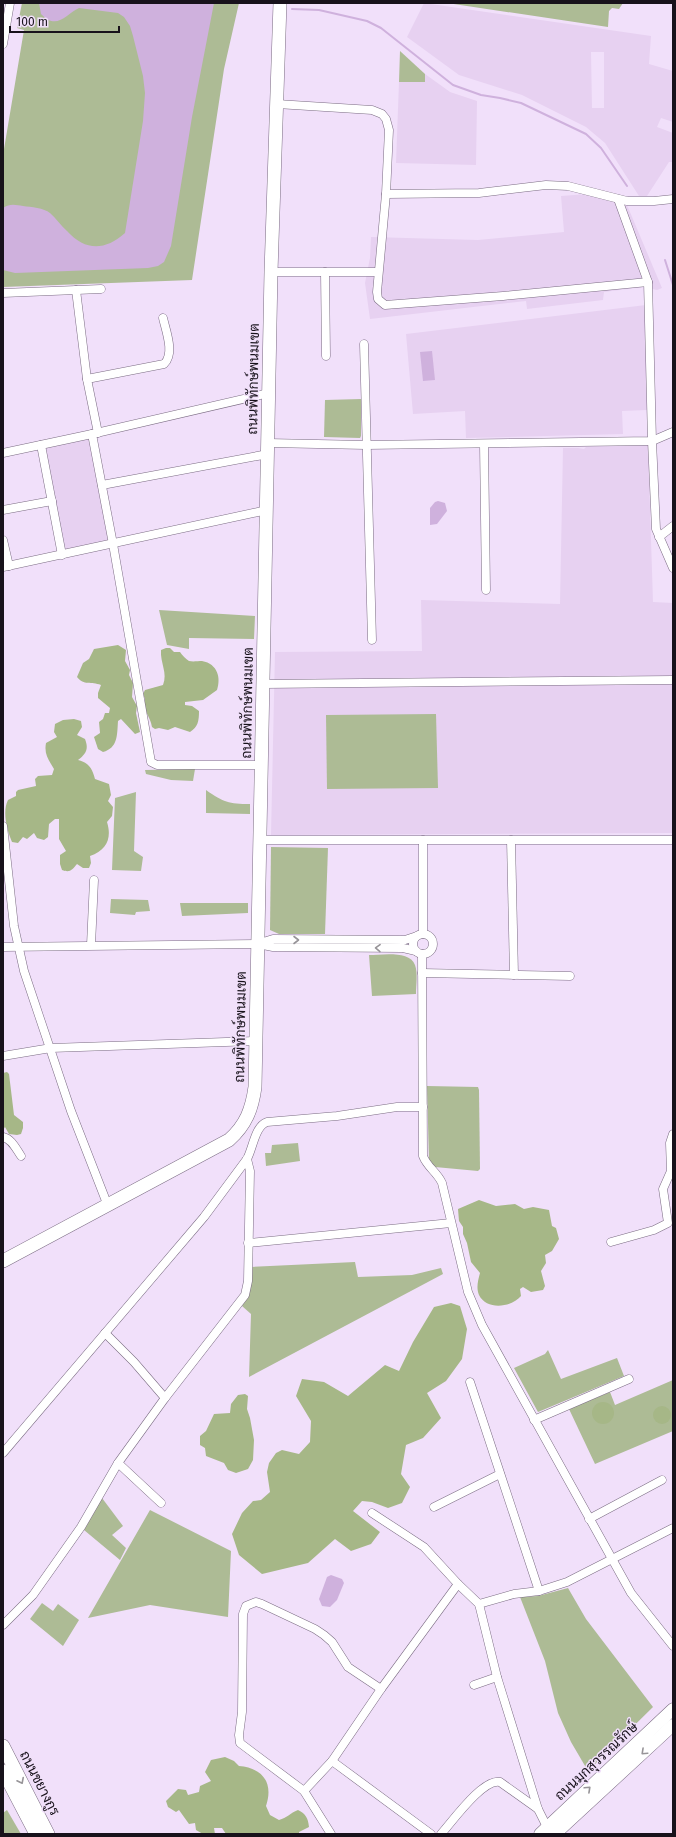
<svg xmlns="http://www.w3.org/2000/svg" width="676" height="1837" viewBox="0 0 676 1837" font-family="'Fira Sans',Sarabun,sans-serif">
<rect width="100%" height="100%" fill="#f1e0fa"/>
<g fill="#e7d1f1" fill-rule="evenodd">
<path d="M424 3 651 36 649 64 673 71V122L661 118 657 127 673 133V162H669L647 196H639L605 143 586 127 522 95 459 75 407 37ZM591 52H604V108H592Z"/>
<path d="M425 74 450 92 477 101 476 165 396 163 399 82H424Z"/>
<path d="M588 194 627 205 662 288 657 290 644 287 604 292 603 300 527 309 526 301 370 319 365 283 370 258 371 237 478 240 564 232 561 196Z"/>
<path d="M646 305 647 410 622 411 623 434 466 438 465 411 413 414 406 334Z"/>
<path d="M91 437 111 543 63 553 44 448Z"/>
<path d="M648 445 653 602 673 603V833L271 835 275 652 422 651 421 600 560 604 563 448H578L584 449 586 447Z"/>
</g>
<g fill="#adbb95">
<path d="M22 3H239L224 69 192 280 3 287V155L24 30 17 28Z"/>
<path d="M447 3H623L619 9 612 8 609 11 608 27Z"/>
<path d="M400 51 425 74V82H399Z"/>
<path d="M361 399V436L360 438 324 437 325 400Z"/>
<path d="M159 610 255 616 254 639 189 638V649L167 645Z"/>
<path d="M436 714 438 788 327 789 326 715Z"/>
<path d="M195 769 193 781 171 780 146 774 145 770Z"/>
<path d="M206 790C223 802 229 804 250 804V814L206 813Z"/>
<path d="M136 792 134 851 143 857 141 871 112 870 115 798Z"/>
<path d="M271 847 328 848 325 934H279L270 930Z"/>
<path d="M111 899 148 900 150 911 136 912 135 915 110 913Z"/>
<path d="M180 903H248V913L182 916Z"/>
<path d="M369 955C381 955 410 950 415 965 418 973 416 985 416 994L372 996Z"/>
<path d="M427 1086 478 1087 479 1090 480 1169 478 1171 435 1167 429 1161Z"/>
<path d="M298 1143 300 1161 266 1166 265 1153H271L272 1145Z"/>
<path d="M355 1262 358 1277 412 1275 441 1268 443 1274 249 1377 251 1314 242 1306 248 1295 251 1267Z"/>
<path d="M548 1350 561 1379 617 1358 624 1376 538 1412 514 1368 545 1354Z"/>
<path d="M673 1380V1431L595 1464 569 1409 610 1392 615 1405Z"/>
<path d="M102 1498 123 1526 112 1535 126 1548 120 1560 84 1530Z"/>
<path d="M150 1510 231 1551 228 1617 150 1605 88 1618Z"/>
<path d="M568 1588 586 1619 653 1707 588 1771 571 1742 558 1713 545 1661 520 1597 538 1596Z"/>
<path d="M42 1603 53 1611 58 1604 79 1620 63 1646 30 1619Z"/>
<path d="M7 1810 21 1834H3V1813Z"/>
</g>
<g fill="#a6b787">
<path d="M118 645 126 650 125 661 130 670 129 675 133 683 132 697 137 706 136 713 140 732 135 734 121 719 118 721C117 735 118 748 103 752L98 749 94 737 100 733 99 722 103 719 105 713H109L110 708 98 698V693L101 685C91 681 84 686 77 677L83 663 89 659 94 649Z"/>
<path d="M166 648H170L174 652H180C182 655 186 659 189 661 193 662 198 661 202 661 218 664 221 678 217 690L203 700 185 702V705L192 706 199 711C199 721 198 727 190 732L175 727 168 730 159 728 155 729 152 727C151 717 141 708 145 699L143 694 145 690 163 685C168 673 160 663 161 650Z"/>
<path d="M74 719 81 721 82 727 77 735 85 739C89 749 86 754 78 760 89 763 92 768 95 779L109 784 111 795 108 801 113 807 112 816 107 822C112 838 107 850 90 856L91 863 89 868H83L77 864C72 870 70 873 62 870L60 864V855L66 851 59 839V819H55L49 824 48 837 44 840 37 838 34 833 27 839 23 837 18 843 12 842C7 830 2 812 8 800L16 796V792L18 790 36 786 35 779 38 776 52 775 54 769C48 759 44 754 46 743L57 737 54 732 55 724 63 720Z"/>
<path d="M7 1072 9 1074 14 1115 23 1122V1128L21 1134 17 1135 9 1134 5 1127 3 1130V1073Z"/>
<path d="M479 1200 496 1206 515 1204 524 1209 533 1207 549 1210 552 1226 556 1228 559 1239 552 1251 545 1255 546 1263 541 1271 545 1286 543 1290 531 1292 523 1287 520 1289 521 1296C512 1307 487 1311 479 1295 476 1288 478 1280 480 1273L471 1262 467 1243 463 1234V1227L459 1221 458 1209Z"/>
<path d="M451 1303 460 1306 467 1329 462 1359 446 1381 427 1393 441 1418 423 1438 406 1445 401 1474 410 1487 402 1503 388 1508 372 1502 362 1501 353 1511 380 1532 371 1544 351 1551 335 1539 308 1563 262 1574 239 1555 232 1534 242 1513 253 1501 261 1500 270 1492 267 1472 269 1463 276 1453 282 1450 299 1454 310 1442 311 1421 296 1396 302 1379 324 1382 348 1396 385 1365 399 1371 413 1342 434 1307Z"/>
<path d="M245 1394 248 1396 247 1409 250 1418 254 1440 253 1460 248 1469 236 1473 228 1470 224 1463 206 1456 205 1448 200 1445V1436L206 1431 214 1414 230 1413 231 1404 238 1395Z"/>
<circle cx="603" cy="1413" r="11"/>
<circle cx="662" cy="1415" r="9"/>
<path d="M225 1757 234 1761 239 1766C262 1768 274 1782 266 1806L270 1815 279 1820C287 1818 290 1813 298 1810 306 1814 308 1818 309 1827L299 1832V1834H226L222 1828H214L215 1834H203L196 1830 195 1823 189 1824 179 1810 176 1812 168 1807 166 1801 178 1789 186 1790 188 1795 199 1792 200 1786 211 1781 205 1772 211 1760Z"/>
</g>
<g fill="#cfb1dd">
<path d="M39 3H214L192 117 171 246 164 262 158 266 148 268 15 273 3 270V208C10 203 16 205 23 206 31 207 44 208 50 213 56 218 61 226 67 231 85 251 105 251 125 233L143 121 145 93 143 76 133 36 130 26 124 17 118 13 79 8C66 14 57 31 41 14Z"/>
<path d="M432 351 435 380 423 381 420 352Z"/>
<path d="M438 501 445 503 447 511 437 524 430 525V508L435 502Z"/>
<path d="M331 1575 342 1579 344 1583 337 1600 330 1607 322 1606 319 1599 327 1577Z"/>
</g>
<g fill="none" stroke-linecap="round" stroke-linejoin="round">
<g stroke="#cfb1dd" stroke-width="2">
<path d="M292 9 319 10 367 21 381 28 453 85 481 95 500 98 521 103 586 134 601 148 627 186"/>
<path d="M665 260 673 285"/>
</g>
<g stroke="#7b6c83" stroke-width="9">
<g id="street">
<path d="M3 44 10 3"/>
<path d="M277 104 372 110 382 114 386 119 389 130 386 194 377 292 378 299 385 305 503 296 648 282"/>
<path d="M386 194 479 193 546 185 568 186 627 201H654L673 199"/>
<path d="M618 199 648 282 652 441 656 529 673 568"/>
<path d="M271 272H378"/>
<path d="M325 272 326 356"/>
<path d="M76 290 87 379 98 433"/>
<path d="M3 293 101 289"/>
<path d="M364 344 372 640"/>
<path d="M87 379 164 364C175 354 166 331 163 318"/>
<path d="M92 434 113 544 151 762 157 765H262"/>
<path d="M268 443 366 445 652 441 673 432"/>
<path d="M484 444 486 590"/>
<path d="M41 445 62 555"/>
<path d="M3 453 92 434 269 393"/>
<path d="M102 485 268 454"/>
<path d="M3 510 52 501"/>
<path d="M659 537 673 526"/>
<path d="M3 540 9 566"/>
<path d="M3 567 267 510"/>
<path d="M264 684 673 680"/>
<path d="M3 826 14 926 24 971 71 1111 108 1206"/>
<path d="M260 840H673"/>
<path d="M511 840 514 975"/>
<path d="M423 934V840"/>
<circle cx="423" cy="944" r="10"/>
<path d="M260 943 273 939 405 940 417 936"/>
<path d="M91 945 94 880"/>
<path d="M3 947 258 944 273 947 403 948 416 951"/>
<path d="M422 954 423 1156C427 1167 437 1172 442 1183L468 1292 482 1325 631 1593 673 1646"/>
<path d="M422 973 570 976"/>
<path d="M3 1056 51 1048 255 1041"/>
<path d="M3 1137C12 1139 16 1149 21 1156"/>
<path d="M611 1242 654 1230 668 1223 663 1189 671 1171 670 1143 673 1134"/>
<path d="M248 1243 451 1223"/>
<path d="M105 1333 134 1362 165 1398"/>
<path d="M470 1382 539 1591"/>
<path d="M534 1420 629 1379"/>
<path d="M3 1453 204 1217 247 1159C253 1148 255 1126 267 1122L337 1116 397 1107H423"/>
<path d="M118 1463 161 1503"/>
<path d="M434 1507 500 1474"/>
<path d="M372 1513 424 1547 458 1584 479 1604 514 1594 539 1591 567 1582 673 1528"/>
<path d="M589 1519 662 1480"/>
<path d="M479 1604 497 1677 538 1809 547 1827"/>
<path d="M3 1625 33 1595 81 1527 118 1463 165 1398 245 1295 248 1281 250 1171 247 1159"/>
<path d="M474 1685 497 1677"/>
<path d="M332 1761 431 1834"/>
<path d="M304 1791 332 1761 381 1689 458 1584"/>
<path d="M331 1834 304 1791 240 1743 239 1735 242 1712 243 1614 246 1606 256 1602 262 1604 315 1629 324 1635 332 1642 348 1667 381 1689"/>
<path d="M441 1834C452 1822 483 1778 500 1782L538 1809"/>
</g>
</g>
<g stroke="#7b6c83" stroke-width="13">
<g id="secondary">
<path d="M540 1834 673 1709"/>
<path d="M555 1834 673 1725"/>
</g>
</g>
<g stroke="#7b6c83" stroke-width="14">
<g id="primary">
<path d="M3 1261 229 1140C246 1125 252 1109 255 1087L271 272 280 3"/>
<path d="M3 1746 48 1834"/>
<path d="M3 1771 36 1834"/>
</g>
</g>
<use href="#street" stroke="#fff" stroke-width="8"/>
<use href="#secondary" stroke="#fff" stroke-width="12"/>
<use href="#primary" stroke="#fff" stroke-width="13"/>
</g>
<defs><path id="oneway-chevron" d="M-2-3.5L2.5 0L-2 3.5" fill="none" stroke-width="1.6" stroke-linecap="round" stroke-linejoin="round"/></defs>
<g stroke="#979498">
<use href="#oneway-chevron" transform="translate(296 940)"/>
<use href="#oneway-chevron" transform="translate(378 948) rotate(-179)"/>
<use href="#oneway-chevron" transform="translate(644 1752) rotate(137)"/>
<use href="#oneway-chevron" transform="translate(21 1781) rotate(63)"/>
<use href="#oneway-chevron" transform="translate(588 1789) rotate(-43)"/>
</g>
<g text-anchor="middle" stroke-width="3" stroke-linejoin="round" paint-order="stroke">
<g font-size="14" fill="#18121b" stroke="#f1e0fa">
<text transform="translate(253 379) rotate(-89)" y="5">ถนนพิทักษ์พนมเขต</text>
<text transform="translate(247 703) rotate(-89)" y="5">ถนนพิทักษ์พนมเขต</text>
<text transform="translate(240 1027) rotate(-89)" y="5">ถนนพิทักษ์พนมเขต</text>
<text transform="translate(596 1761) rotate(-43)" y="5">ถนนมุกสุวรรณรักษ์</text>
<text transform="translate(40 1783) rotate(63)" y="5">ถนนชยางกูร</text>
</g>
</g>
<rect width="676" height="1837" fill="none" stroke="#18121b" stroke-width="8"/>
<path d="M10 26v6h109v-6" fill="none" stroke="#18121b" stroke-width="2"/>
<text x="16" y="26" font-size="12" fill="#18121b" stroke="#f1e0fa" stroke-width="3" paint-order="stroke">100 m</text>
</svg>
